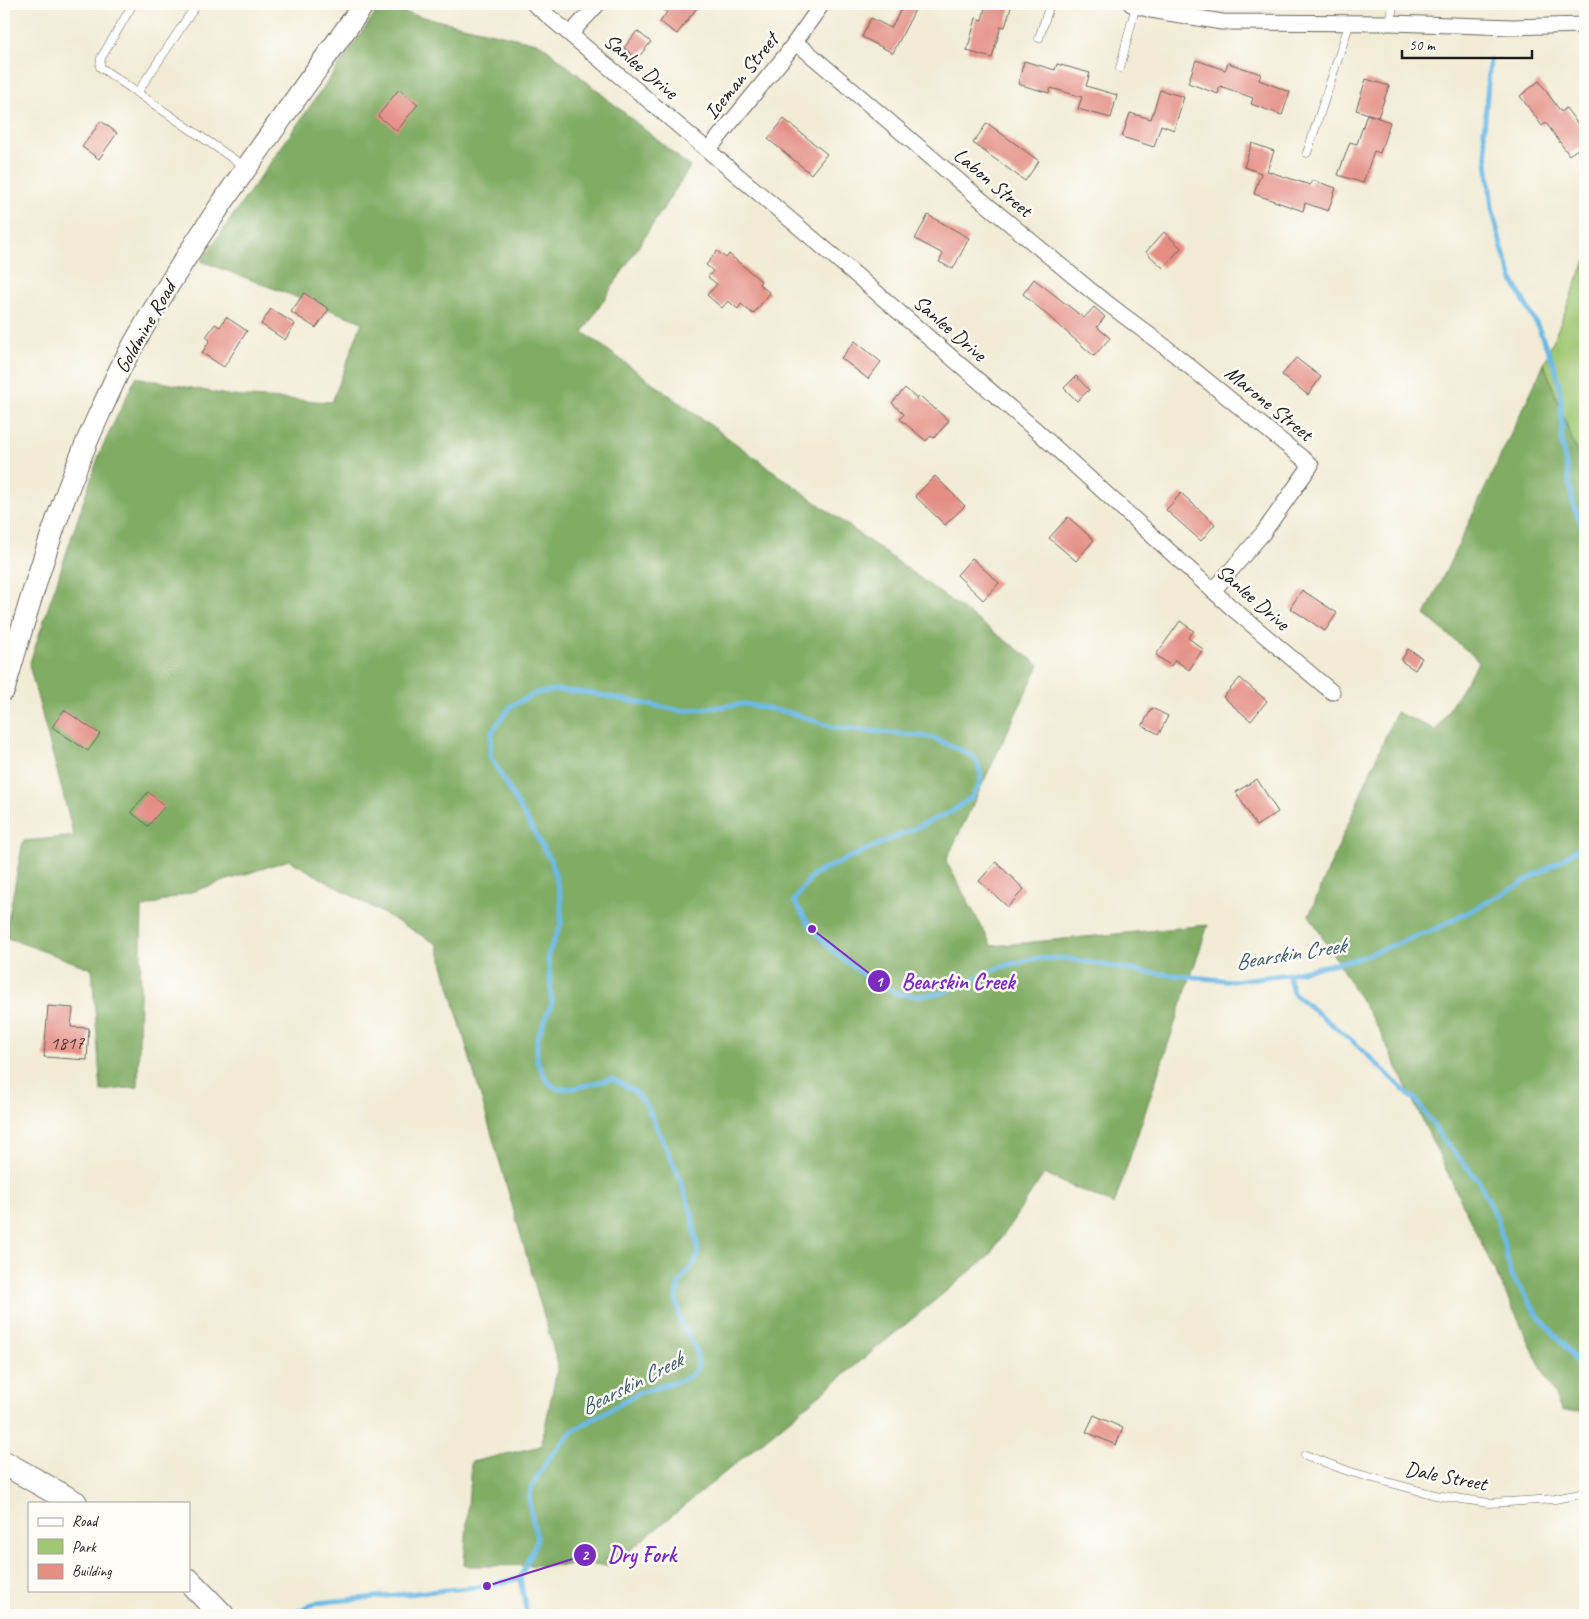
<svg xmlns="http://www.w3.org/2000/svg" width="1589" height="1619" viewBox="0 0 1589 1619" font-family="Caveat,sans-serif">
<rect width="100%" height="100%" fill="#fdfcf7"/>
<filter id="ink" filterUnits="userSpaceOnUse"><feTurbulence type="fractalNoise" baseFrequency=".02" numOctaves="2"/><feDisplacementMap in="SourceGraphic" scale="10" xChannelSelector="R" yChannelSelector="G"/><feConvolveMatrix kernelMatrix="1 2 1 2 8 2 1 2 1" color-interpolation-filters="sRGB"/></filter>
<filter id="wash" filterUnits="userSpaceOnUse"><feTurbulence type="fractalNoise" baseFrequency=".0096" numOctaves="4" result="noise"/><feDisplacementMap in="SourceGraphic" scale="20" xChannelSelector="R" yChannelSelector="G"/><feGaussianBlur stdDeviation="1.12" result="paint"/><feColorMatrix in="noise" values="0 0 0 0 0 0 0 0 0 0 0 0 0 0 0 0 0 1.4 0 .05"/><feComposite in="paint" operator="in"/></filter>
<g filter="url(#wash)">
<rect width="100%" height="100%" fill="#f2ecd6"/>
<path fill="#a0c771" stroke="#5e7246" d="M1585 261V487L1581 466 1544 364Z"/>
<g fill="#80ac63" stroke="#4e6440">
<path d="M380 7 541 44 690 167 583 332 1039 665 946 861 992 946 1208 925 1114 1205 1044 1174 989 1256 612 1565 464 1566 471 1462 541 1446 558 1365 437 944 289 860 142 908 138 1087 101 1091 92 969 5 937 23 841 74 836 29 665 100 452 136 377 232 396 332 402 362 322 201 261Z"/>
<path d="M1544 364 1582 466 1585 487V1411H1562L1379 1030 1309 915 1396 712 1436 730 1479 661 1425 615Z"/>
</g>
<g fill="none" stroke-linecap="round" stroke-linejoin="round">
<g stroke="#6bb9e5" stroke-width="5">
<path d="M1490 60 1484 132 1492 208 1502 249 1513 281 1538 327 1556 370 1561 396 1562 443 1574 508 1585 531"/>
<path d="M1288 974 1293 993 1356 1044 1411 1097 1415 1098 1442 1138 1479 1181 1498 1220 1511 1275 1538 1315 1569 1351 1585 1375"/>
<path d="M289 1615 316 1603 487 1586 520 1578"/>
<path d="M527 1615 520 1578 537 1540 529 1502 531 1488 548 1459 573 1431 639 1393 685 1379 693 1374 698 1365 696 1350 680 1321 676 1298 679 1284 696 1261 698 1252 692 1214 678 1174 646 1104 633 1090 612 1079 575 1088 557 1089 548 1082 537 1061V1039L552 1003 548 955 561 924V899L552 863 490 756 492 732 511 706 537 693 556 690 589 693 683 711 745 704 791 713 832 727 931 737 971 755 977 761 981 775 980 784 972 797 953 811 820 871 812 876 794 901 812 929 835 953 868 978 899 994 918 996 942 993 1001 967 1031 959 1064 958 1143 972 1233 981 1288 974 1356 959 1436 929 1499 896 1562 860 1585 843"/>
</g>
</g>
<g id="blocks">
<g fill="#e48e84">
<path d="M656 4H700L677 34 660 22 667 12Z"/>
<path d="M904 4H914L917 6 893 53 862 37 871 18 891 28Z"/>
<path d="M986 4H1012L1005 27 1001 26 992 58 967 51 976 18 982 20Z"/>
<path d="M637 31 651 42 637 59 624 48Z"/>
<path d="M1196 60 1225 70 1228 63 1261 74 1259 80 1290 92 1282 115 1251 104 1253 98 1220 86 1218 94 1188 83Z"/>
<path d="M1024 61 1055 70 1057 64 1090 73 1086 86 1117 95 1111 118 1078 109 1082 97 1051 88 1049 93 1018 84Z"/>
<path d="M1366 79 1389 86 1378 117 1356 110Z"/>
<path d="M1539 81 1561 112 1566 108 1585 134V144L1569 155 1546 123 1542 126 1520 96Z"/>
<path d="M399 89 418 104 397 131 378 116Z"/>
<path d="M1160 90 1184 97 1174 130 1161 125 1154 147 1122 137 1130 113 1151 119Z"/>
<path d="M1367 114 1390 122 1380 153 1374 151 1363 183 1338 175 1350 142 1357 144Z"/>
<path d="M784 119 827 154 811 174 768 139Z"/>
<path d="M101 121 117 133 99 159 82 147Z"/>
<path d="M987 123 1039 161 1025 181 973 143Z"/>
<path d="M1252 143 1274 151 1267 171 1310 185 1312 180 1336 188 1328 211 1305 203 1303 211 1254 194 1261 173 1244 167Z"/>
<path d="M928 215 969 238 953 269 939 262 943 254 915 239Z"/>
<path d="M1164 232 1181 248 1163 268 1146 252Z"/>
<path d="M717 251 726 258 729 254 761 281 759 284 770 293 753 314 741 304 738 309 728 301 722 308 707 295 717 284 708 277 713 271 706 265Z"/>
<path d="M1034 279 1084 318 1094 307 1105 317 1097 327 1110 338 1094 356 1023 294Z"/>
<path d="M304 293 329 309 316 328 291 312Z"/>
<path d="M271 309 295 324 285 340 261 324Z"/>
<path d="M226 317 247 331 224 367 202 353 210 340 206 337 215 324 220 327Z"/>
<path d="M855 341 881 362 868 379 841 358Z"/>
<path d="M1296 358 1321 377 1308 395 1282 375Z"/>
<path d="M1076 376 1089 390 1077 401 1064 388Z"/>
<path d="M905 388 917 399 920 396 949 421 934 438 931 436 926 441 900 419 904 414 892 403Z"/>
<path d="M935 476 965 506 945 525 915 496Z"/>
<path d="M1181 493 1215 524 1201 541 1166 510Z"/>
<path d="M1068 517 1094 540 1076 561 1049 538Z"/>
<path d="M972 558 999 583 983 600 957 575Z"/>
<path d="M1302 590 1337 613 1325 631 1290 608Z"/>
<path d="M1180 621 1194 631 1188 638 1203 649 1189 670 1175 660 1171 666 1156 655Z"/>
<path d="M1408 649 1422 658 1415 670 1401 661Z"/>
<path d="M1240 678 1267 701 1251 721 1223 697Z"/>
<path d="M1152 708 1168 716 1159 734 1142 726Z"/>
<path d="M64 710 100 734 88 751 52 727Z"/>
<path d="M1257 779 1278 812 1256 826 1236 792Z"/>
<path d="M148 792 165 806 148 826 131 812Z"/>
<path d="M996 862 1024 889 1008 907 979 881Z"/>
<path d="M48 1006 73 1008 71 1027 89 1028 87 1060 44 1057Z"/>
<path d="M1094 1415 1123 1428 1116 1445 1086 1432Z"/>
</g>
</g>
</g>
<g filter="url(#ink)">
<use href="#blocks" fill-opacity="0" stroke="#67655d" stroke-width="1"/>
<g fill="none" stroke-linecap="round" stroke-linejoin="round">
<g stroke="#67655d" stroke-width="9">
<g id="service">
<path d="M133 4 101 58 100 67 245 167"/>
<path d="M1391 23 1393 4"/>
<path d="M1039 38 1050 4"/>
<path d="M1120 68 1136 5"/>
<path d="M137 93 197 4"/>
<path d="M1307 153 1350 22"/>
<path d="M1305 1455 1351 1472 1435 1495 1489 1503 1555 1499 1585 1493"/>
</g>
</g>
<g stroke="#67655d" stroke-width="17">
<g id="minor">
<path d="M534 4 856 275 1037 431 1232 608 1332 692"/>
<path d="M1131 4 1151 10 1222 22 1391 23 1512 27 1585 25"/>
<path d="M570 34 598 4"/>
<path d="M794 44 804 49 980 199 1095 294 1168 349 1311 465 1263 533 1213 591"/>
<path d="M709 149 786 55 822 4"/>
</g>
</g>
<g stroke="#67655d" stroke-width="23">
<path id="secondary" d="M4 690C31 596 59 501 100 412 107 398 113 383 120 369 189 240 279 123 364 4"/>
</g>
<g stroke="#67655d" stroke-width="26">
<g id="primary">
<path d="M4 1463 75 1503"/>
<path d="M189 1581 222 1615"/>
</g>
</g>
<use href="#service" stroke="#fff" stroke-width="8"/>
<use href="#minor" stroke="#fff" stroke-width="15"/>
<use href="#secondary" stroke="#fff" stroke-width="21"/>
<use href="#primary" stroke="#fff" stroke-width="24"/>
</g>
</g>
<g text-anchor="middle" stroke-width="5" stroke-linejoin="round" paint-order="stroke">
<g font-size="19" fill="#4e3836">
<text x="67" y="1049">1817</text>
</g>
<g font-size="21" fill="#1c1c1c" stroke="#fdfcf7">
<text transform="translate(641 66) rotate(40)" y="7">Sanlee Drive</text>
<text transform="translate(741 76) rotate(-51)" y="7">Iceman Street</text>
<text transform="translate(993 182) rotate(40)" y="7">Labon Street</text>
<text transform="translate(145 327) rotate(-60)" y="7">Goldmine Road</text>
<text transform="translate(950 328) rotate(41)" y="7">Sanlee Drive</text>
<text transform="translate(1269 403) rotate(39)" y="7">Marone Street</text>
<text transform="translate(1253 597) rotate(41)" y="7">Sanlee Drive</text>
<text transform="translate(1446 1476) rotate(11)" y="7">Dale Street</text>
</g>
<g font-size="22" font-style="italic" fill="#3c5b6c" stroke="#fdfcf7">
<text transform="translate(1290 953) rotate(-9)" y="8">Bearskin Creek</text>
<text transform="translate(631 1383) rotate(-27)" y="8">Bearskin Creek</text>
</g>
</g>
<path fill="none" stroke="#7b2cbf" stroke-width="2" d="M812 929L879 981M487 1586L585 1555"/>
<g fill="#7b2cbf" stroke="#fdfcf7" stroke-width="2">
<circle cx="812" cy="929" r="5"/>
<circle cx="487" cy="1586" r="5"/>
<circle cx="879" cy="981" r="12"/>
<circle cx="585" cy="1555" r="12"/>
</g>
<g font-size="15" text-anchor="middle" font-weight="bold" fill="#fff">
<text x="879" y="987">1</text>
<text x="585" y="1560">2</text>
</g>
<g font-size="22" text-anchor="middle" font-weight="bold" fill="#7b2cbf" stroke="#fdfcf7" stroke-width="5" stroke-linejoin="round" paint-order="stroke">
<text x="958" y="989">Bearskin Creek</text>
<text x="642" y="1562">Dry Fork</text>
</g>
<rect width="1589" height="1619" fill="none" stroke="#fdfcf7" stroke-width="20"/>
<rect x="28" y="1502" width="162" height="90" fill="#fdfcf7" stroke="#a3a29f"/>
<rect x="38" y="1518" width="25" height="8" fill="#ffffff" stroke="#a3a29f"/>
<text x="72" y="1526" font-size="15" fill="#1c1c1c">Road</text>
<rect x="38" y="1539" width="25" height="15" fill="#a0c771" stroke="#a3a29f"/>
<text x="72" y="1552" font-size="15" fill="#1c1c1c">Park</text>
<rect x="38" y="1564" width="25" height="15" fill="#e48e84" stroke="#a3a29f"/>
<text x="72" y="1576" font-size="15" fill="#1c1c1c">Building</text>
<path d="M1402 50v8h130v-8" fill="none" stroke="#1c1c1c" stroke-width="2.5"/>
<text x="1409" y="50" font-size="15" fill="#1c1c1c" stroke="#fdfcf7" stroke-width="4" paint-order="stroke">50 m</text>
</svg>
